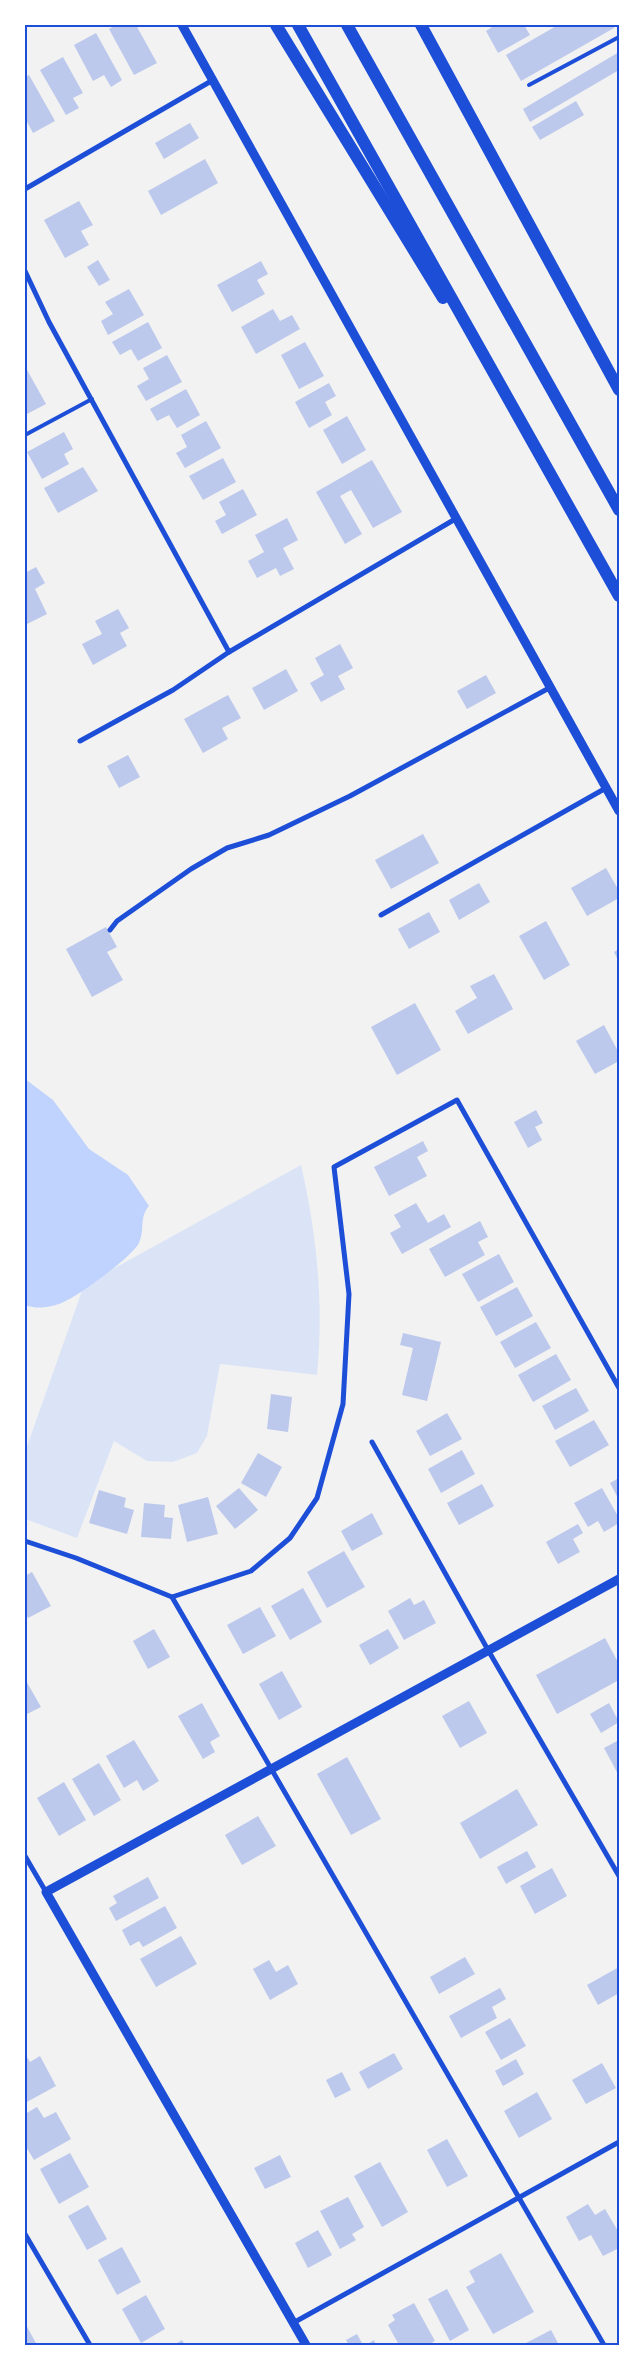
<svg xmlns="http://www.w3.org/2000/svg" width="644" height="2370" viewBox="0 0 644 2370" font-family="Commissioner,sans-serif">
<rect width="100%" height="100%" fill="#f2f2f2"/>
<path fill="#dbe4f7" d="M301 1165C317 1235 324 1304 317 1375L220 1364 207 1436 197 1453 173 1462 147 1461 114 1441 77 1538 25 1519V1452L84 1285Z"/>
<path fill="#bfd3fe" d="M25 1079 53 1100 89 1149 128 1175 149 1206C139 1217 145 1230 139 1243 132 1257 75 1299 59 1304 47 1308 37 1309 25 1305Z"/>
<g fill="#bdc9ec">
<path d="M116 25H136L157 63 134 75 109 29Z"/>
<path d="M495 25H524L530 35 498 53 486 31Z"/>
<path d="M558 25H613L614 28 521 81 506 55Z"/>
<path d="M96 33 122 80 111 87 104 75 93 81 74 45Z"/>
<path d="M619 52V70L530 122 523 109Z"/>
<path d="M63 57 83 93 73 98 79 108 66 115 40 70Z"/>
<path d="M29 75 55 121 33 133 25 118V77Z"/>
<path d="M576 101 584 115 540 140 532 127Z"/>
<path d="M190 123 199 138 164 159 155 143Z"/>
<path d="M205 159 218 183 161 215 148 191Z"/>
<path d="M79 201 93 225 81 231 89 245 65 258 44 220Z"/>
<path d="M98 260 110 280 99 286 87 267Z"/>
<path d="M261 261 268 274 257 280 265 294 232 312 217 285Z"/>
<path d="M129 289 144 315 108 335 101 321 113 314 105 302Z"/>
<path d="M273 309 280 321 292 315 300 329 256 354 241 327Z"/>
<path d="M148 322 162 348 138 361 131 349 120 355 112 342Z"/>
<path d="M305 342 324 376 299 389 281 355Z"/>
<path d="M167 355 182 382 146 401 137 386 149 379 143 368Z"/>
<path d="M26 368 46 404 25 415V369Z"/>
<path d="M329 383 336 396 325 402 332 415 309 428 295 402Z"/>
<path d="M186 389 200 415 177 428 169 415 157 421 150 409Z"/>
<path d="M347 416 366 450 342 464 323 430Z"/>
<path d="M206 421 221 448 185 468 176 453 187 447 181 435Z"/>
<path d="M64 432 73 449 64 454 69 464 42 479 27 452Z"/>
<path d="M223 458 236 482 203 500 189 476Z"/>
<path d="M372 460 402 512 373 528 351 490 340 496 362 534 345 544 316 492Z"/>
<path d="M83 467 98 491 58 513 44 488Z"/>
<path d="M243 489 257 515 222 534 215 521 226 515 219 502Z"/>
<path d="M287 518 298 540 283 548 294 569 280 576 276 568 257 578 248 561 264 552 255 535Z"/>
<path d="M36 567 45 583 35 589 47 614 25 625V573Z"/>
<path d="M118 609 129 628 120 633 127 646 93 665 82 644 102 634 95 621Z"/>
<path d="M340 644 353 668 338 676 345 689 321 702 310 683 324 675 315 658Z"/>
<path d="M286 669 298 691 264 710 252 688Z"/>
<path d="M486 675 496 693 467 709 457 691Z"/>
<path d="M228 695 241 718 222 728 228 739 203 753 184 719Z"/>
<path d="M128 755 140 777 119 788 107 766Z"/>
<path d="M423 834 439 863 391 889 375 860Z"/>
<path d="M606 868 619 891V898L587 916 571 888Z"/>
<path d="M479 883 490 902 459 920 449 900Z"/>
<path d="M429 912 440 932 409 949 398 929Z"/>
<path d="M546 921 570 965 544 980 519 936Z"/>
<path d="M106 927 117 947 107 952 123 980 92 997 66 949Z"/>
<path d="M619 949V962L614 952Z"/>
<path d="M494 974 513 1009 468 1034 455 1011 477 998 470 986Z"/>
<path d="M415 1003 441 1050 397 1075 371 1027Z"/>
<path d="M604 1025 619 1053V1061L595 1074 576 1041Z"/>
<path d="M536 1110 543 1123 535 1127 542 1140 528 1148 514 1122Z"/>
<path d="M423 1141 428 1151 417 1157 427 1176 389 1196 374 1167Z"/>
<path d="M416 1203 428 1223 444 1214 451 1227 402 1254 390 1233 401 1227 394 1215Z"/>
<path d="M480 1221 488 1237 478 1242 485 1255 445 1277 429 1249Z"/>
<path d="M499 1254 514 1282 478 1302 462 1274Z"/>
<path d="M517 1287 533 1316 496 1336 480 1307Z"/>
<path d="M536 1322 551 1348 515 1368 500 1342Z"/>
<path d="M403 1333 441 1342 427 1401 402 1395 413 1348 400 1345Z"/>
<path d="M556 1354 571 1380 533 1402 518 1375Z"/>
<path d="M576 1388 589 1411 555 1430 542 1406Z"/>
<path d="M271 1394 292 1397 288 1432 267 1429Z"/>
<path d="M447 1413 462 1439 430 1456 416 1431Z"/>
<path d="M594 1420 609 1445 570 1467 555 1441Z"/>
<path d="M462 1450 475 1474 441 1493 428 1469Z"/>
<path d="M258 1453 282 1467 266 1497 241 1483Z"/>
<path d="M619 1478V1500L610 1483Z"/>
<path d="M482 1484 494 1506 459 1525 447 1503Z"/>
<path d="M239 1488 258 1510 235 1529 216 1506Z"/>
<path d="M602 1488 619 1518V1523L604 1532 598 1521 588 1527 574 1503Z"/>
<path d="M99 1490 126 1498 124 1507 134 1510 127 1534 89 1523Z"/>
<path d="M208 1497 218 1534 187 1542 178 1505Z"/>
<path d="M144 1503 165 1505 164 1517 173 1518 171 1539 141 1537Z"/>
<path d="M372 1513 383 1534 352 1551 341 1531Z"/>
<path d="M578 1524 583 1533 573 1539 580 1552 558 1564 546 1542Z"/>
<path d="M344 1551 365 1587 327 1608 307 1572Z"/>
<path d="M32 1572 51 1606 28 1618 25 1612V1576Z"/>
<path d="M303 1588 322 1622 290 1640 271 1606Z"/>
<path d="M410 1598 414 1605 424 1600 436 1623 404 1640 388 1611Z"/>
<path d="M260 1607 276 1636 243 1654 227 1625Z"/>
<path d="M154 1629 170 1657 148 1669 133 1641Z"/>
<path d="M388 1629 399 1648 370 1665 359 1645Z"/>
<path d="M605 1638 619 1664V1680L557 1714 536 1675Z"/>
<path d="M282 1671 302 1707 279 1720 259 1684Z"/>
<path d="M25 1679 41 1707 25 1715Z"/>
<path d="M469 1701 487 1733 460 1748 442 1716Z"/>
<path d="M202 1703 220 1736 210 1742 215 1752 203 1759 178 1716Z"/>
<path d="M609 1703 619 1722 601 1733 590 1714Z"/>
<path d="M134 1740 159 1781 143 1791 137 1780 124 1788 106 1756Z"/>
<path d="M619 1740V1776L604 1748Z"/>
<path d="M347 1757 381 1819 351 1835 317 1774Z"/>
<path d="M99 1763 121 1800 94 1816 72 1779Z"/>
<path d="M64 1782 86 1820 59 1836 37 1798Z"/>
<path d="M517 1789 538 1825 480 1859 460 1823Z"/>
<path d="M258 1816 276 1846 242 1865 225 1835Z"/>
<path d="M527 1851 536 1867 506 1884 497 1867Z"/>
<path d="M552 1868 567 1896 535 1914 520 1886Z"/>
<path d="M148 1877 159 1898 116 1921 109 1908 117 1903 113 1896Z"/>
<path d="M165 1906 177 1928 143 1947 139 1941 130 1946 122 1930Z"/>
<path d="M181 1936 197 1964 156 1987 140 1959Z"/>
<path d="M465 1957 475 1974 439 1994 430 1977Z"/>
<path d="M269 1960 276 1972 288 1965 298 1984 270 2000 253 1969Z"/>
<path d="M619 1967V1993L598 2005 587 1985Z"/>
<path d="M500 1988 506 1999 492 2007 497 2018 461 2038 449 2016Z"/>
<path d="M510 2018 526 2046 501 2060 485 2032Z"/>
<path d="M394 2053 403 2069 368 2089 359 2072Z"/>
<path d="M25 2054 30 2062 40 2056 56 2086 25 2103Z"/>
<path d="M516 2059 524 2074 503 2086 495 2071Z"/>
<path d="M602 2063 616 2088 586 2104 572 2080Z"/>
<path d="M342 2072 351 2090 335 2098 326 2080Z"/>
<path d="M537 2092 552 2119 519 2138 504 2111Z"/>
<path d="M37 2107 44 2118 56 2112 71 2139 34 2160 25 2145V2114Z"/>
<path d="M447 2139 468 2176 447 2187 427 2150Z"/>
<path d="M70 2153 89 2187 59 2204 40 2169Z"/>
<path d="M280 2155 291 2177 265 2189 254 2168Z"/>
<path d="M380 2162 408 2212 382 2227 354 2176Z"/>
<path d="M348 2197 364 2227 352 2234 356 2240 340 2249 320 2211Z"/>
<path d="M588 2204 595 2215 605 2209 619 2233V2248L603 2256 591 2235 579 2241 566 2217Z"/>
<path d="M88 2205 107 2239 87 2250 68 2216Z"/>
<path d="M318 2230 332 2255 308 2268 295 2243Z"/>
<path d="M122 2247 141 2282 117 2295 98 2260Z"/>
<path d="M501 2253 534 2312 493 2334 466 2287 475 2282 469 2271Z"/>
<path d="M447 2289 469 2330 450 2341 428 2299Z"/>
<path d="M146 2295 165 2329 141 2343 122 2309Z"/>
<path d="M414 2303 435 2341 428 2345H399L388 2325 395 2320 392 2315Z"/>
<path d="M25 2323 37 2345H25Z"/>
<path d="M551 2330 559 2345H527L526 2343Z"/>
<path d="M357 2334 363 2345H349L346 2340Z"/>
<path d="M182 2340 185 2345H174Z"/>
<path d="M374 2340 376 2345H366Z"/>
</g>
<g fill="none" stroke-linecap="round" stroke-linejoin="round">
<g stroke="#1d4ed8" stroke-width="4">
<path d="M529 85 619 37"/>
<path d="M25 435 92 399"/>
</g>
<g stroke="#1d4ed8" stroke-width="5">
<path d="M25 189 213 80"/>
<path d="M25 271 49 322 229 652"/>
<path d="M80 741 173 690 229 652 457 518"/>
<path d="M381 915 606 788"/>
<path d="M110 930 117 921 191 869 227 848 269 835 350 796 551 687"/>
<path d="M372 1442 488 1650 619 1876"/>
<path d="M25 1541 76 1558 172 1597 251 1571 290 1538 317 1498 343 1404 349 1294 334 1167 457 1100 619 1388"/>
<path d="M172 1597 604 2345"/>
<path d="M25 1856 46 1892"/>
<path d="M25 2234 90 2345"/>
<path d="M293 2323 619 2142"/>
</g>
<g stroke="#1d4ed8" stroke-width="9">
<path d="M182 25 619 811"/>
<path d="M306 2345 46 1892 619 1579"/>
</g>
<g stroke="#1d4ed8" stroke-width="12">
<path d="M276 25 443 298"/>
<path d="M298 25 619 596"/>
<path d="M347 25 619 510"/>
<path d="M421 25 619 390"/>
</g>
</g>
<rect width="644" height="2370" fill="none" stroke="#ffffff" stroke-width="52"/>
<rect x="26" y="26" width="592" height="2318" fill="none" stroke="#1d4ed8" stroke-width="2"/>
</svg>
